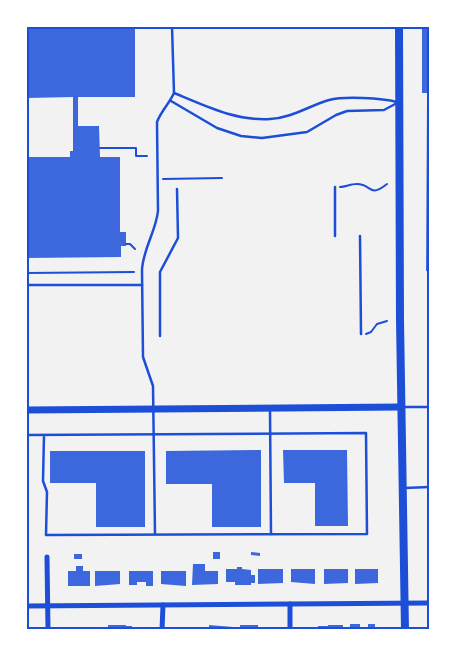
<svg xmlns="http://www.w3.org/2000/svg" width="455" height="656" viewBox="0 0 455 656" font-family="'Work Sans',sans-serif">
<rect width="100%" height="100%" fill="#f2f2f2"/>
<g fill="#3d67dc">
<path d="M26 26H135V97H78V126H99L100 157H120V232H126V246H121V257L26 258V157H70V151H73V97L26 98Z"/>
<rect x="422" y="26" width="7" height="67"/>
<path d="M427 102H429V271H426Z"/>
<path d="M261 450V527H212V484H166V451Z"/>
<path d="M283 450H347L348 526H315V483H284Z"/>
<path d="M50 451H145V527H96V483H50Z"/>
<rect x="213" y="552" width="7" height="7"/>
<path d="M251 552 260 553V556L251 555Z"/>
<rect x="74" y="554" width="8" height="5"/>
<path d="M193 564H205V571H218V584L192 585Z"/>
<path d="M76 566H83V571H90V586H68V571H76Z"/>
<path d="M237 567H242V569L251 570V575H255V583H251V585H235V582H226V569H237Z"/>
<path d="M258 569H283V583L258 584Z"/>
<path d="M291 569H315V584L291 582Z"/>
<path d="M324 569H348V583L324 584Z"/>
<path d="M355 569H378V583L355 584Z"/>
<path d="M95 571H120V584L95 586Z"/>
<path d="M129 571H153V586H146V582H137V585H129Z"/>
<path d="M161 571H186V586L161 584Z"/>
<path d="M350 624H360V627H368V624H375V630H350Z"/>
<path d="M108 625H126V626H132V630H108Z"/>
<path d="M209 625 233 627V630H209Z"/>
<path d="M240 625H258V627H264V630H240Z"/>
<path d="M328 625H343V630H318V626H328Z"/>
<path d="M69 627H82L83 630H69Z"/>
</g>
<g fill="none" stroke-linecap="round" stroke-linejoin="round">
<g stroke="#1d4ed8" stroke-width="2">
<path d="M100 148H136V156H147"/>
<path d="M163 179 222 178"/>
<path d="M340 187C345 187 351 184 356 184 372 183 368 199 387 184"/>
<path d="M126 244H130L135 249"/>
<path d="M26 273 134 272"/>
<path d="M366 334 371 332 377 324 387 321"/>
</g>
<g stroke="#1d4ed8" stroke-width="2.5">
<path d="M174 93C206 106 235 121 270 119 291 118 309 106 329 100 344 96 382 98 397 102"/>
<path d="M171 101 217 128 241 136 262 138 307 132 336 115 347 111 384 110 397 103"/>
<path d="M335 187V236"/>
<path d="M360 236 361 334"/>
<path d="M26 285H142"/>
<path d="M160 336V272L178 238 177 189"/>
<path d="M403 407H429"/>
<path d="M270 409 271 534"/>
<path d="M26 435 366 433 367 534 46 535 47 492 43 481 44 435"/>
<path d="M405 488 429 487"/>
<path d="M155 534 153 386 143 357 142 270C143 249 156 231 158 211L157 122C161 111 169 104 174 93L172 26"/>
</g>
<g stroke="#1d4ed8" stroke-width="5">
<path d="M47 557 48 630"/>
<path d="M26 606 429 603"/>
<path d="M162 630 163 605"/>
<path d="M290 630V604"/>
</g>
<path stroke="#1d4ed8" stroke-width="7" d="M26 410 401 407"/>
<path stroke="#1d4ed8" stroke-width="8" d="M399 26 400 320 405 630"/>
</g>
<rect width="455" height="656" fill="none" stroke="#ffffff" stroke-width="55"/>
<rect x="28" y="28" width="400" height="600" fill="none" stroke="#1d4ed8" stroke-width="2"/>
</svg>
